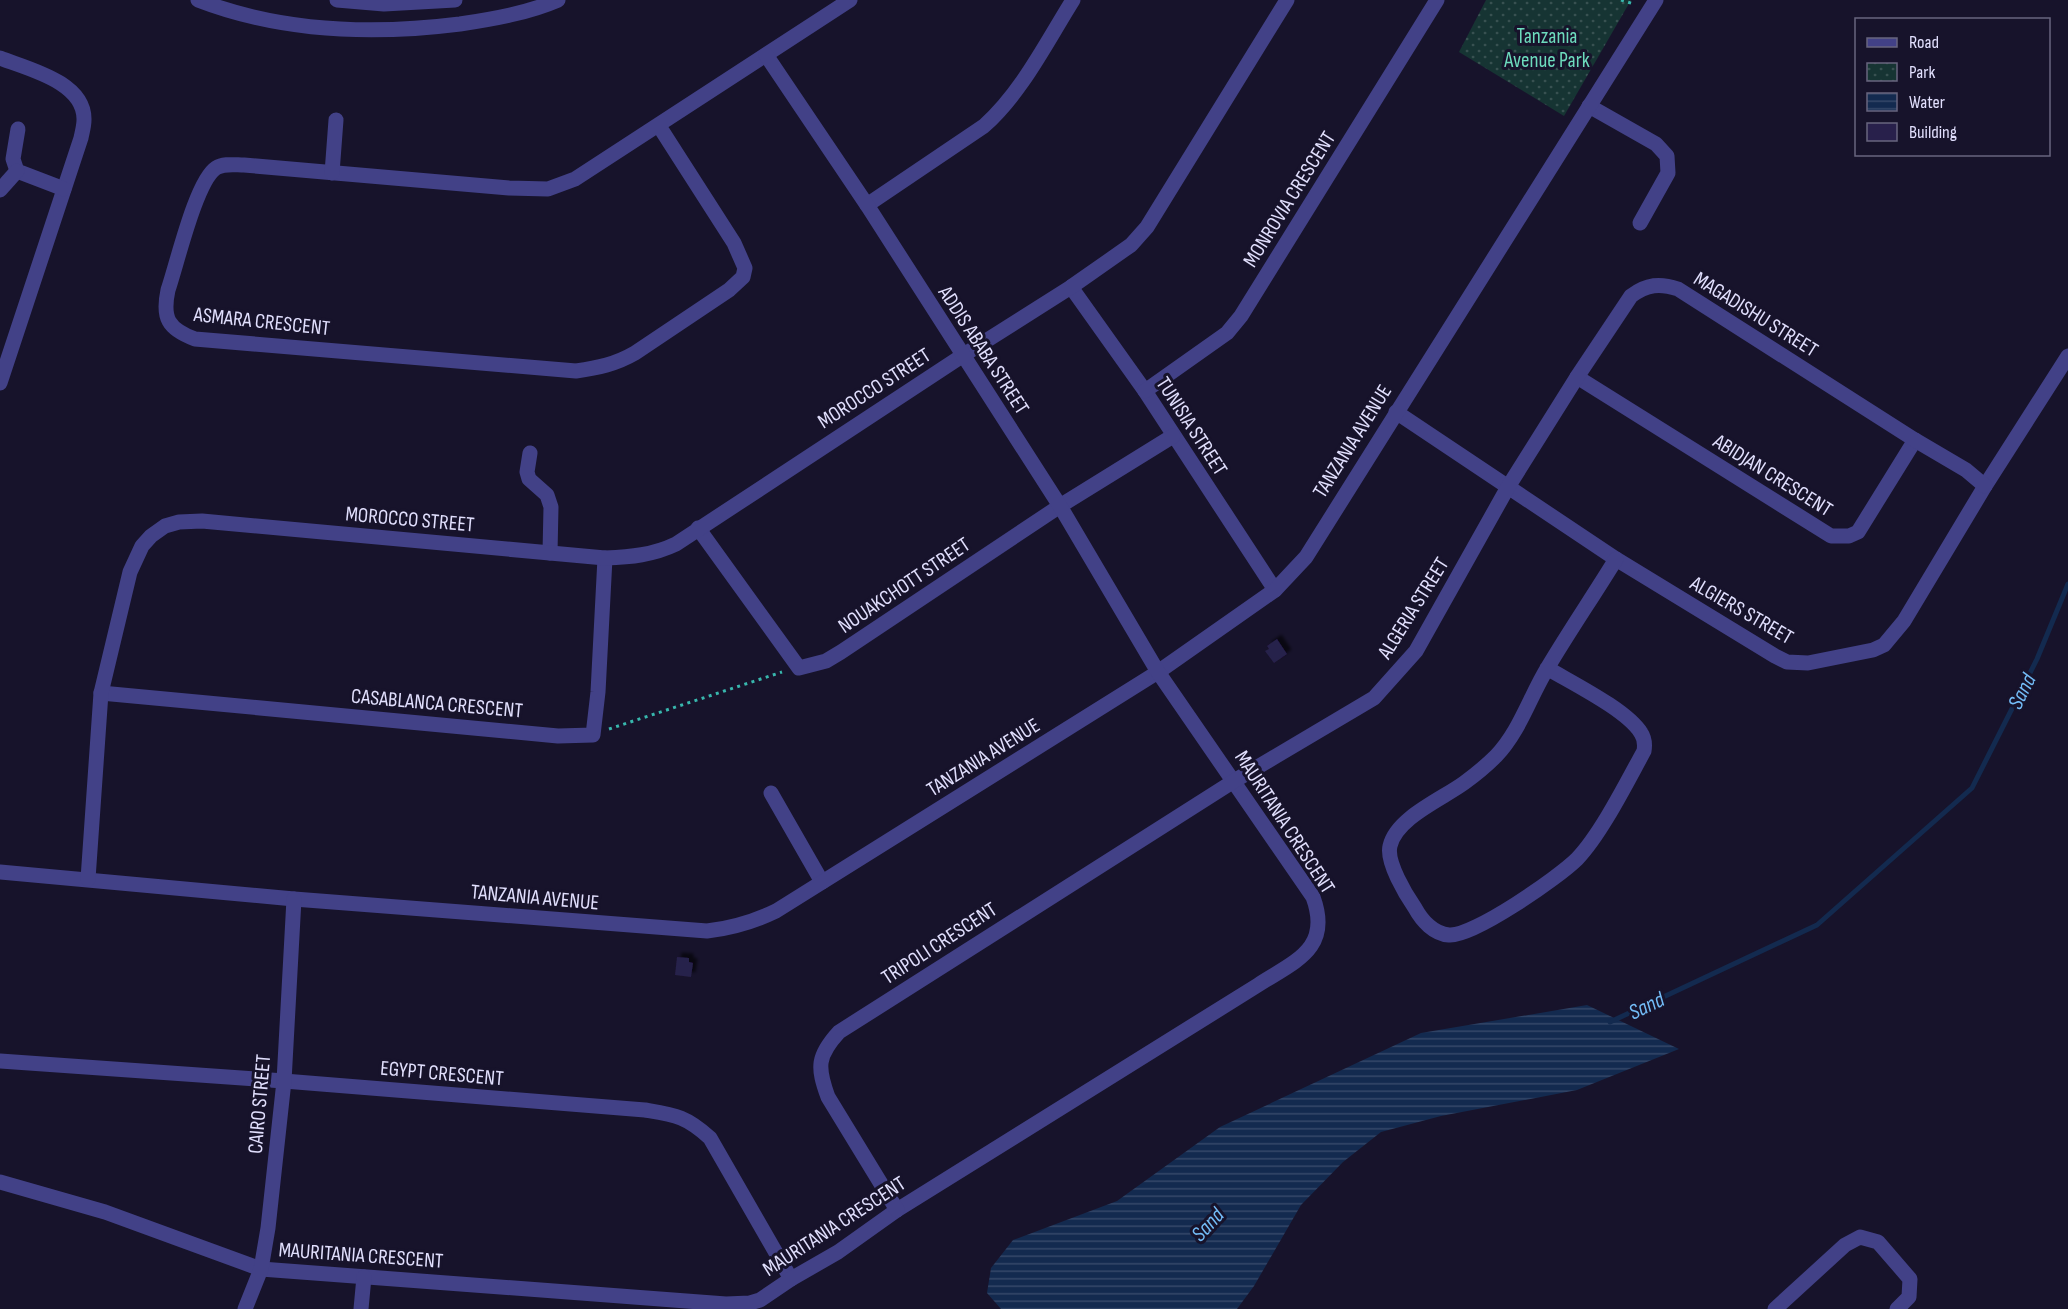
<svg xmlns="http://www.w3.org/2000/svg" width="2068" height="1309" viewBox="0 0 2068 1309" font-family="'Sofia Sans Condensed',sans-serif">
<defs>
<pattern id="park-dots" width="8" height="8" patternUnits="userSpaceOnUse" patternTransform="scale(1.5)"><rect width="8" height="8" fill="#163433"/><path d="M2 2h.1M6 6h.1" fill="none" stroke="#385151" stroke-width="1.8" stroke-linecap="round"/></pattern>
<pattern id="water-rules" width="6" height="5" patternUnits="userSpaceOnUse" patternTransform="scale(1.5)"><rect width="6" height="5" fill="#132a4f"/><path d="M0 2.5h6" fill="none" stroke="#354869"/></pattern>
<filter id="shadow"><feDropShadow dx="4.5" dy="-4.5" stdDeviation="1.5" flood-color="#0009"/></filter>
</defs>
<rect width="100%" height="100%" fill="#17132b"/>
<path fill="url(#park-dots)" d="M1486 0H1631L1564 116 1459 52Z"/>
<path fill="url(#water-rules)" d="M1587 1005 1679 1049 1577 1090 1441 1116 1381 1132 1343 1162 1301 1205 1254 1286 1237 1309H1001L987 1293 991 1268 1013 1240 1117 1201 1220 1127 1421 1033Z"/>
<g fill="none" stroke-linecap="round" stroke-linejoin="round">
<path stroke="#132a4f" stroke-width="5" d="M1610 1022 1817 925 1972 788 2037 659 2068 584"/>
</g>
<g fill="#28204b" filter="url(#shadow)">
<path d="M1277 639 1287 654 1274 663 1265 651 1269 649 1267 646Z"/>
<path d="M677 957 689 958V962L693 963 691 977 675 975Z"/>
</g>
<g fill="none" stroke-linecap="round" stroke-linejoin="round">
<g stroke="#38b7ad" stroke-width="3" stroke-dasharray="3 4.5" stroke-linecap="butt">
<path d="M1621 0 1634 4"/>
<path d="M609 729 782 672"/>
</g>
<g stroke="#424187" stroke-width="15">
<path d="M198 0C281 32 373 35 460 24 493 19 528 13 558 0"/>
<path d="M337 0 384 4 455 0"/>
<path d="M0 58C28 69 85 82 84 120 84 126 82 133 81 138L0 383"/>
<path d="M1589 106 1656 144 1667 156 1668 173 1640 223"/>
<path d="M659 126 734 243 745 268 743 277 729 290 635 353C616 364 598 368 576 371L195 339C168 329 162 318 168 290 177 264 196 181 216 168 224 163 235 165 244 165L509 188 548 189 575 179 850 0"/>
<path d="M18 129 13 159 17 171 64 189"/>
<path d="M332 173 336 120"/>
<path d="M0 190 17 171"/>
<path d="M867 205 984 126C1022 92 1046 43 1073 0"/>
<path d="M1071 287 1145 391 1275 590"/>
<path d="M1577 377 1831 536H1849L1858 532 1915 440"/>
<path d="M1145 391 1227 333 1241 316 1437 0"/>
<path d="M1396 412 1616 559 1775 656 1787 662 1808 663 1873 650 1884 645 1904 621 1985 486 2068 356"/>
<path d="M530 453 527 472 529 479 547 495 551 507 550 553"/>
<path d="M698 528 799 668 826 661 841 652 1060 506 1173 436"/>
<path d="M1547 668C1572 683 1627 710 1641 733 1645 739 1645 745 1644 751 1627 782 1601 834 1577 859 1559 877 1473 937 1449 935 1434 934 1422 921 1415 908 1406 895 1386 862 1390 846 1396 818 1442 799 1464 783 1475 775 1486 766 1496 756 1520 731 1530 696 1548 667 1570 630 1594 595 1616 559"/>
<path d="M101 693 558 736 593 735 598 692 605 558"/>
<path d="M771 793 822 882"/>
<path d="M0 872 294 899 707 931C733 928 753 922 776 911L1158 672 1275 590 1306 557 1656 0"/>
<path d="M88 879 101 693 130 572 142 546 151 536 165 526 179 522 202 521 605 558C631 557 653 555 676 544L962 356 1071 287 1131 245 1147 227 1287 0"/>
<path d="M0 1061 284 1081 645 1110C675 1115 686 1116 710 1138L791 1279"/>
<path d="M0 1182 105 1212 261 1269 726 1304 750 1303 760 1300 791 1279 838 1252 897 1210 1258 985C1295 961 1332 949 1313 897L1158 672 1060 506 867 205 766 55"/>
<path d="M897 1210 828 1097C817 1067 817 1056 839 1032L1234 781 1374 698 1416 651 1508 487 1577 377 1631 296C1647 284 1660 283 1678 289L1915 440 1966 470 1985 486"/>
<path d="M245 1309 261 1269 268 1228 284 1081 294 899"/>
<path d="M361 1309 364 1277"/>
<path d="M1775 1309 1845 1245 1860 1237 1878 1242 1910 1279 1909 1297 1897 1309"/>
</g>
</g>
<g text-anchor="middle" stroke-width="6" stroke-linejoin="round" paint-order="stroke">
<g font-size="21" fill="#6ddbbd" stroke="#17132b">
<text x="1547" y="43">Tanzania<tspan x="1547" dy="24">Avenue Park</tspan></text>
</g>
<g font-size="21" fill="#e1dffd" stroke="#17132b">
<text transform="translate(1289 199) rotate(-58)" y="7">MONROVIA CRESCENT</text>
<text transform="translate(1756 314) rotate(32)" y="7">MAGADISHU STREET</text>
<text transform="translate(262 321) rotate(6)" y="7">ASMARA CRESCENT</text>
<text transform="translate(984 350) rotate(57)" y="7">ADDIS ABABA STREET</text>
<text transform="translate(874 388) rotate(-33)" y="7">MOROCCO STREET</text>
<text transform="translate(1192 426) rotate(57)" y="7">TUNISIA STREET</text>
<text transform="translate(1352 441) rotate(-58)" y="7">TANZANIA AVENUE</text>
<text transform="translate(1773 475) rotate(32)" y="7">ABIDJAN CRESCENT</text>
<text transform="translate(410 519) rotate(5)" y="7">MOROCCO STREET</text>
<text transform="translate(904 585) rotate(-34)" y="7">NOUAKCHOTT STREET</text>
<text transform="translate(1413 608) rotate(-58)" y="7">ALGERIA STREET</text>
<text transform="translate(1742 610) rotate(30)" y="7">ALGIERS STREET</text>
<text transform="translate(437 703) rotate(5)" y="7">CASABLANCA CRESCENT</text>
<text transform="translate(983 757) rotate(-32)" y="7">TANZANIA AVENUE</text>
<text transform="translate(1285 822) rotate(57)" y="7">MAURITANIA CRESCENT</text>
<text transform="translate(535 897) rotate(5)" y="7">TANZANIA AVENUE</text>
<text transform="translate(939 943) rotate(-33)" y="7">TRIPOLI CRESCENT</text>
<text transform="translate(442 1073) rotate(5)" y="7">EGYPT CRESCENT</text>
<text transform="translate(259 1104) rotate(-85)" y="7">CAIRO STREET</text>
<text transform="translate(834 1226) rotate(-33)" y="7">MAURITANIA CRESCENT</text>
<text transform="translate(361 1255) rotate(4)" y="7">MAURITANIA CRESCENT</text>
</g>
<g font-size="22" font-style="italic" fill="#73bcf7" stroke="#17132b">
<text transform="translate(2021 691) rotate(-63)" y="8">Sand</text>
<text transform="translate(1646 1005) rotate(-25)" y="8">Sand</text>
<text transform="translate(1207 1224) rotate(-47)" y="8">Sand</text>
</g>
</g>
<rect x="1855" y="18" width="195" height="138" fill="#17132b" stroke="#68657f" stroke-width="1.5"/>
<rect x="1867" y="38" width="30" height="9" fill="#424187" stroke="#68657f" stroke-width="1.5"/>
<text x="1909" y="48" font-size="18" fill="#e1dffd">Road</text>
<rect x="1867" y="63" width="30" height="18" fill="url(#park-dots)" stroke="#68657f" stroke-width="1.5"/>
<text x="1909" y="78" font-size="18" fill="#e1dffd">Park</text>
<rect x="1867" y="93" width="30" height="18" fill="url(#water-rules)" stroke="#68657f" stroke-width="1.5"/>
<text x="1909" y="108" font-size="18" fill="#e1dffd">Water</text>
<rect x="1867" y="123" width="30" height="18" fill="#28204b" stroke="#68657f" stroke-width="1.5"/>
<text x="1909" y="138" font-size="18" fill="#e1dffd">Building</text>
</svg>
